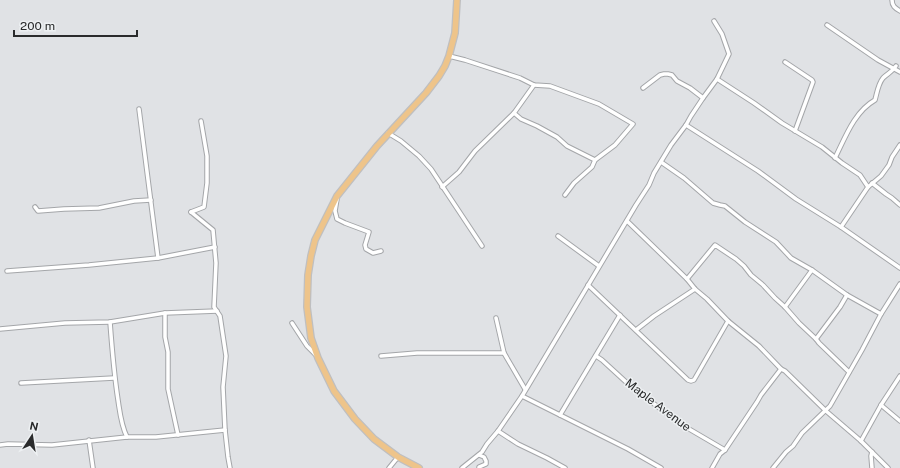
<svg xmlns="http://www.w3.org/2000/svg" width="900" height="468" viewBox="0 0 900 468" font-family="'Public Sans',sans-serif">
<rect width="100%" height="100%" fill="#e0e2e5"/>
<g fill="none" stroke-linecap="round" stroke-linejoin="round">
<g stroke="#a4a6a9" stroke-width="5.5">
<g id="minor">
<path d="M892 0C892 6 895 8 900 11"/>
<path d="M827 25 878 60 900 72"/>
<path d="M449 56 465 60 520 78 534 85 550 86 599 104 633 124 615 145 595 160 592 167 574 183 565 195"/>
<path d="M785 62 812 80 813 82 795 131"/>
<path d="M717 79 754 103 782 123 822 147 842 163 860 175 868 187"/>
<path d="M643 88 660 75 664 74H668L672 75 677 81 690 88 703 98"/>
<path d="M139 109 158 258"/>
<path d="M514 113 521 119 537 126 557 137 567 146 595 160"/>
<path d="M686 125 758 171 796 199 841 227 900 268"/>
<path d="M388 133 401 141 419 156 431 169 482 246"/>
<path d="M835 158C845 138 854 112 875 100 877 93 878 84 883 78 888 73 891 73 896 66"/>
<path d="M661 162 684 178 713 203 720 205 725 206 745 222 776 242 791 258 812 270 847 295 881 314"/>
<path d="M872 183 886 194 892 198 900 205"/>
<path d="M442 187 459 172 475 151 514 113 534 85"/>
<path d="M337 199 335 211 337 219 345 223 369 232 365 245 366 249 373 253 381 251"/>
<path d="M35 207 38 211 64 209 99 208 134 201 151 200"/>
<path d="M191 212 213 230 216 263 214 307 220 316 226 356 223 387 225 430 228 457 230 468"/>
<path d="M191 212 204 207 207 183V156L201 121"/>
<path d="M627 221 687 279 695 289 707 299 728 321 759 346 781 369 785 371 826 411 861 441 888 468"/>
<path d="M841 227 868 187 881 176 889 165 892 157 900 145"/>
<path d="M558 236 599 266"/>
<path d="M7 271 89 265 158 258 215 247"/>
<path d="M687 279 715 245 736 259 744 266 751 275 763 285 775 298 785 307 799 323 816 339 819 343 849 372"/>
<path d="M588 285 688 380 691 381 694 380 728 321"/>
<path d="M785 307 812 270"/>
<path d="M165 313V337L168 352V389L178 435"/>
<path d="M496 318 504 353 525 389"/>
<path d="M110 322C112 349 114 374 118 400 120 413 121 425 127 437"/>
<path d="M292 323 307 346 316 355"/>
<path d="M0 329 65 323 110 322 165 313 217 311"/>
<path d="M636 330 654 316 695 289"/>
<path d="M816 339 840 307 847 295"/>
<path d="M381 356 417 353H504"/>
<path d="M596 356 602 360 638 393 646 398 684 426 725 450"/>
<path d="M21 383 114 378"/>
<path d="M522 396 628 449 661 468"/>
<path d="M881 405 900 421"/>
<path d="M560 415 620 315"/>
<path d="M498 431 518 444 547 458 565 468"/>
<path d="M89 440 93 468"/>
<path d="M861 441 881 405 900 376"/>
<path d="M0 445 8 444 52 445 127 437H156L225 430"/>
<path d="M872 452 871 456 872 468"/>
<path d="M389 468 398 457"/>
<path d="M462 468 482 452 487 444 498 431 522 396 636 205 649 185 654 173 671 145 686 125 691 116 703 98 717 79 729 54 722 34 714 21"/>
<path d="M479 468V467L486 464V461L484 457 479 455"/>
<path d="M712 468 720 454 725 450 757 402 761 395 781 369"/>
<path d="M773 468 786 452 793 446 802 433 830 406 862 350 881 314 900 284"/>
</g>
</g>
<g stroke="#bfbfc0" stroke-width="8">
<path id="primary" d="M419 468 398 457 374 439 355 419 334 391 318 358 311 338 307 307 308 275 311 256 315 240 337 196 377 146 426 93 439 76 445 66 449 56 455 33 457 0"/>
</g>
<use href="#minor" stroke="#fff" stroke-width="3.5"/>
<use href="#primary" stroke="#eec48a" stroke-width="5.5"/>
</g>
<g text-anchor="middle" stroke-width="3" stroke-linejoin="round" paint-order="stroke">
<g font-size="12" fill="#2a2b2c" stroke="#edf0f2">
<text transform="translate(658 405) rotate(37)" y="4">Maple Avenue</text>
</g>
</g>
<g transform="translate(32 436) rotate(12)" stroke="#edf0f2" stroke-width="3" paint-order="stroke">
<path d="M0-3L7 15L0 10L-7 15Z" fill="#2a2b2c"/>
<text y="-6" font-size="11" font-weight="bold" text-anchor="middle" fill="#2a2b2c">N</text>
</g>
<path d="M14 30v6h123v-6" fill="none" stroke="#2a2b2c" stroke-width="2"/>
<text x="20" y="30" font-size="12" fill="#2a2b2c" stroke="#edf0f2" stroke-width="3" paint-order="stroke">200 m</text>
</svg>
